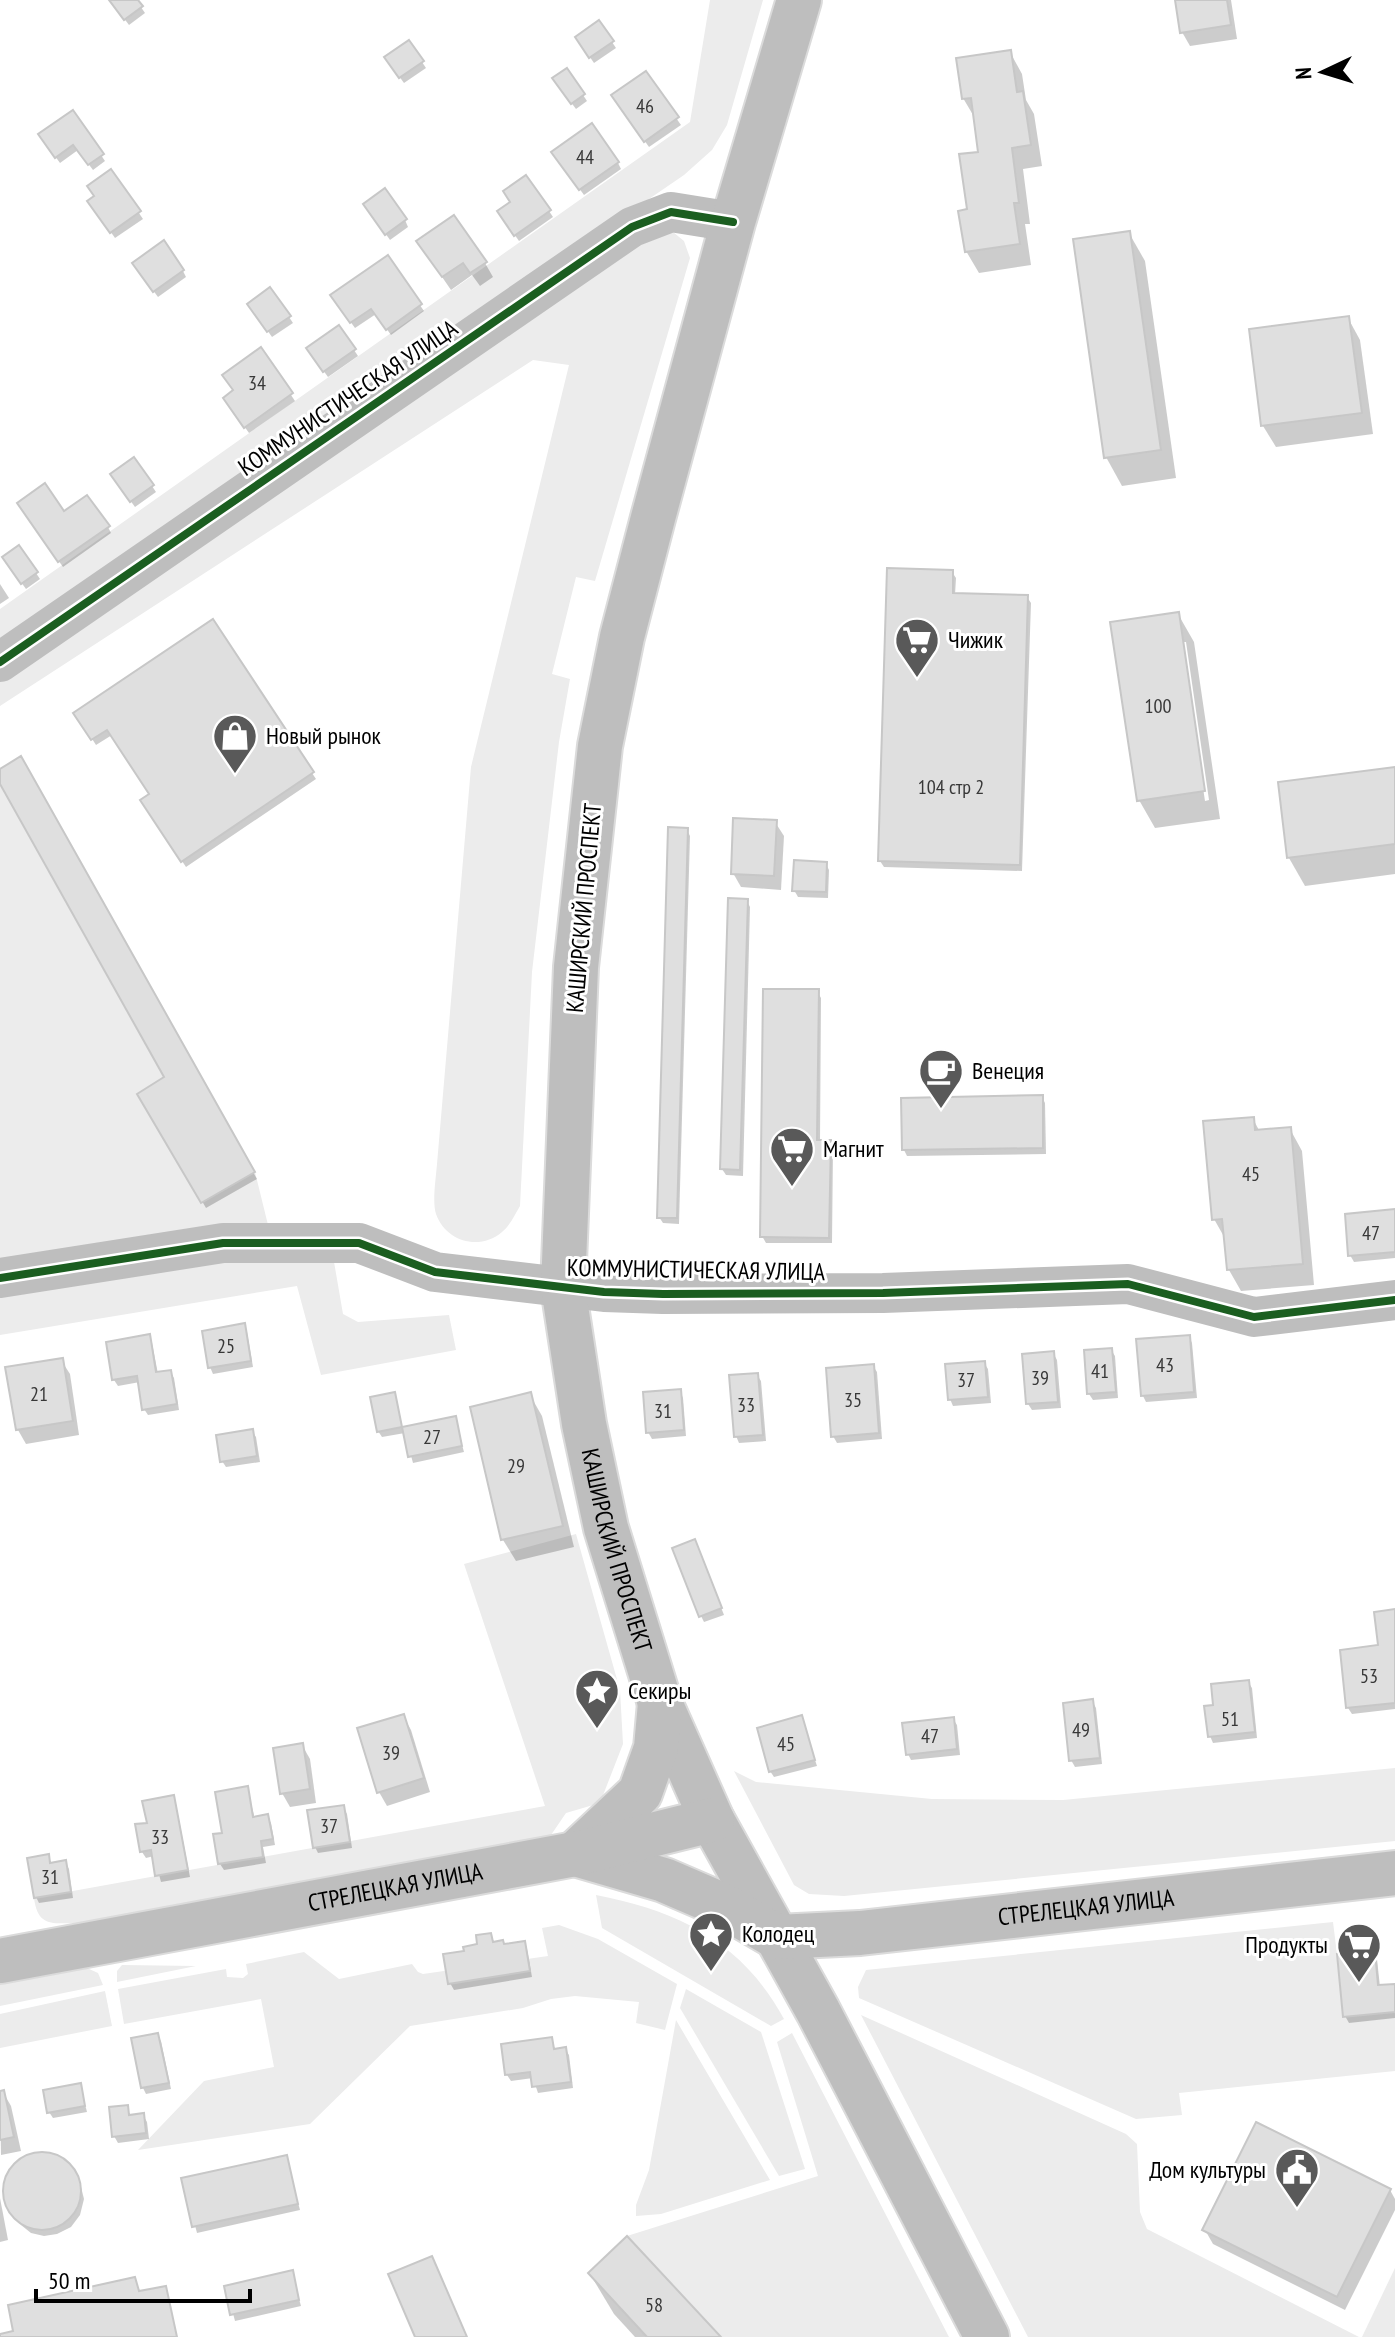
<svg xmlns="http://www.w3.org/2000/svg" width="1395" height="2337" viewBox="0 0 1395 2337" font-family="'PT Sans Narrow',sans-serif">
<rect width="100%" height="100%" fill="#fff"/>
<g fill="#ececec">
<path d="M710 0H763L727 125 712 150 684 175 0 644V609L690 122Z"/>
<path d="M673 232 684 241 690 258 595 581 576 577 552 674 570 679 559 742 532 972 520 1206C515 1214 510 1226 502 1232 480 1251 446 1242 436 1214 432 1201 436 1178 437 1164L471 767 569 365 533 360 0 706V680L641 238Z"/>
<path d="M0 784 164 1077 138 1094 201 1203 255 1172 269 1229 0 1265Z"/>
<path d="M333 1256 343 1314 358 1322 449 1315 456 1350 321 1375 297 1286 0 1335V1292L223 1258Z"/>
<path d="M576 1534 620 1690 623 1744 600 1803 566 1813 551 1835 79 1923C53 1923 38 1928 34 1898L545 1806 464 1564Z"/>
<path d="M1395 1768V1841L844 1896 809 1894 794 1885 734 1771 756 1782 932 1799 1063 1800Z"/>
<path d="M596 1895C679 1911 742 1942 784 2019L771 2026 602 1928Z"/>
<path d="M1333 1922 1337 1954 1395 2012V2071L1179 2093 1182 2115 1136 2119 859 1998 858 1987 866 1970Z"/>
<path d="M559 1925 598 1939 677 1984 665 2030 636 2023 639 2002 575 1996 551 1999 523 2008 410 2026 310 2124 138 2150 204 2081 274 2067 261 1999 124 2024 118 1989 226 1969 227 1977 243 1978 248 1974 246 1964 304 1952 339 1979 412 1964 418 1972 423 1974 548 1956 542 1928Z"/>
<path d="M122 1965 196 1966 117 1982V1971Z"/>
<path d="M87 1968 98 1973 103 1985 0 2006V1983Z"/>
<path d="M686 1989 761 2032 805 2169 779 2176 680 2008Z"/>
<path d="M105 1991 112 2026 0 2048V2014Z"/>
<path d="M861 2015 1126 2134 1137 2144 1140 2212 1147 2229 1359 2337H1028Z"/>
<path d="M676 2020 770 2180 661 2214 636 2216V2205L649 2170Z"/>
<path d="M792 2033 949 2337H721L627 2236 818 2176 777 2042Z"/>
<path d="M1395 2268V2337H1362Z"/>
</g>
<g fill="#0003" fill-rule="evenodd">
<path d="M110 0H136L145 13 129 25Z"/>
<path d="M1177 0H1231L1237 39 1190 46 1182 32Z"/>
<path d="M612 42 616 48 594 63 581 44Z"/>
<path d="M1010 52 1022 74 1026 100 1034 114 1042 166 1023 169 1030 224H1025L1031 265 979 273 966 251 970 211 980 153 976 120 963 98Z"/>
<path d="M422 62 426 68 404 83 390 64Z"/>
<path d="M645 74 681 125 649 147 617 102Z"/>
<path d="M558 85 583 95 587 101 576 109Z"/>
<path d="M72 112 105 161 93 170 78 150 60 163 44 141Z"/>
<path d="M557 158 618 163 621 169 584 195Z"/>
<path d="M111 172 143 219 115 238 94 208Z"/>
<path d="M512 203 549 211 553 217 519 241 503 218Z"/>
<path d="M369 210 405 220 408 227 390 240Z"/>
<path d="M1129 233 1145 261 1176 478 1122 486 1106 457Z"/>
<path d="M427 255 485 263 493 277 480 286 472 275 451 290Z"/>
<path d="M387 258 424 311 391 335 376 314 355 328 336 302Z"/>
<path d="M138 270 183 271 186 277 158 297Z"/>
<path d="M253 310 289 317 293 323 272 337Z"/>
<path d="M1348 318 1360 340 1373 434 1276 447 1263 426Z"/>
<path d="M261 350 295 401 249 433 229 405Z"/>
<path d="M354 350 358 356 328 377 312 355Z"/>
<path d="M116 481 152 486 156 492 135 507Z"/>
<path d="M23 510 64 514 108 527 111 533 63 567Z"/>
<path d="M8 564 36 573 40 579 26 589Z"/>
<path d="M952 572 956 578 955 595 1027 597 1031 603 1022 871 884 867 880 861Z"/>
<path d="M0 584 9 598 0 604Z"/>
<path d="M1178 614 1194 642 1220 819 1155 828 1139 800ZM1181 642H1186L1209 800 1205 801Z"/>
<path d="M76 714 312 773 316 779 186 867 146 807 152 795 112 735 96 745Z"/>
<path d="M24 764 257 1179 206 1208 140 1095 166 1078 0 780V771Z"/>
<path d="M1395 769V874L1305 886 1289 858Z"/>
<path d="M775 822 784 836 781 890 741 887 733 873Z"/>
<path d="M687 830 690 836 679 1224 663 1223 659 1217Z"/>
<path d="M826 864 829 870 828 898 798 897 794 890Z"/>
<path d="M747 901 750 907 743 1176 726 1175 722 1169Z"/>
<path d="M817 991 821 998 820 1142H829L833 1148 832 1243H766L762 1236Z"/>
<path d="M1042 1097 1045 1103 1046 1154 907 1156 904 1150Z"/>
<path d="M1253 1119 1260 1132 1290 1129 1302 1151 1314 1285 1241 1291 1229 1270 1227 1242 1214 1219Z"/>
<path d="M1395 1211V1258L1354 1262 1350 1255Z"/>
<path d="M244 1326 247 1332 253 1367 213 1374 210 1367Z"/>
<path d="M149 1337 152 1343 158 1374 170 1372 174 1378 179 1410 148 1415 144 1409 140 1382 118 1386 114 1380 108 1343Z"/>
<path d="M1189 1337 1192 1343 1197 1398 1146 1402 1143 1396Z"/>
<path d="M1111 1350 1115 1356 1118 1398 1093 1400 1089 1394Z"/>
<path d="M1053 1353 1057 1360 1061 1408 1032 1410 1028 1404Z"/>
<path d="M61 1360 70 1374 79 1435 26 1444 18 1430Z"/>
<path d="M984 1363 988 1369 991 1403 953 1406 950 1399Z"/>
<path d="M873 1366 877 1372 882 1439 837 1443 833 1436Z"/>
<path d="M757 1375 761 1381 766 1441 739 1443 736 1436Z"/>
<path d="M680 1391 683 1398 686 1436 652 1439 648 1432Z"/>
<path d="M394 1394 403 1429 455 1419 464 1452 413 1463 405 1433 382 1437 378 1431Z"/>
<path d="M530 1395 542 1416 574 1547 516 1561 503 1540 472 1409Z"/>
<path d="M252 1431 256 1437 260 1462 226 1467 222 1461Z"/>
<path d="M698 1548 724 1615 704 1622 701 1616Z"/>
<path d="M1395 1611V1709L1352 1714 1348 1708 1380 1647Z"/>
<path d="M1248 1682 1252 1688 1257 1738 1213 1743 1210 1736 1215 1707Z"/>
<path d="M1092 1701 1096 1708 1102 1764 1075 1767 1071 1760Z"/>
<path d="M403 1716 411 1730 430 1792 387 1806 379 1792Z"/>
<path d="M801 1718 817 1766 774 1777 770 1771Z"/>
<path d="M953 1719 957 1725 960 1755 911 1760 908 1754Z"/>
<path d="M302 1745 310 1759 316 1803 290 1807 282 1793Z"/>
<path d="M247 1788 255 1819 267 1816 271 1823 275 1845 263 1847 266 1863 224 1870 220 1864 215 1836 224 1834Z"/>
<path d="M173 1797 176 1804 190 1877 161 1882 154 1856 146 1858 142 1852 149 1824Z"/>
<path d="M343 1807 347 1814 352 1848 318 1853 315 1847Z"/>
<path d="M48 1856 52 1864 65 1862 69 1869 73 1898 39 1903 36 1897Z"/>
<path d="M490 1935 494 1943 505 1946 524 1943 527 1949 532 1977 454 1990 450 1983 466 1952 480 1946Z"/>
<path d="M1374 1953 1377 1959 1380 1987 1395 1986V2018L1349 2023 1345 2016Z"/>
<path d="M157 2035 161 2041 171 2089 146 2094 143 2088Z"/>
<path d="M551 2039 555 2051 565 2049 569 2055 573 2088 538 2093 533 2078 511 2081 507 2075 503 2046Z"/>
<path d="M80 2085 87 2112 53 2118 49 2112Z"/>
<path d="M3 2092 11 2106 21 2151 1 2155 0 2093Z"/>
<path d="M127 2108 131 2117 143 2115 147 2122 149 2139 118 2143 114 2136Z"/>
<path d="M38 2154 52 2155 66 2163 80 2183 84 2199 80 2215 71 2227 57 2234 44 2236 31 2233 21 2225 9 2207 5 2194 6 2180 13 2167 25 2158Z"/>
<path d="M286 2157 300 2210 197 2233 183 2180Z"/>
<path d="M1390 2190 1395 2199V2210L1345 2310 1213 2244 1205 2230Z"/>
<path d="M0 2198 8 2240 0 2242Z"/>
<path d="M292 2273 301 2306 235 2321 226 2287Z"/>
<path d="M590 2274 718 2337H635L614 2314Z"/>
</g>
<g fill="#dfdfdf" stroke="#c7c7c7" stroke-width="2">
<path d="M109 0H138L143 6 124 20Z"/>
<path d="M1175 0H1227L1231 25 1180 33Z"/>
<path d="M599 20 614 41 589 58 575 37Z"/>
<path d="M409 40 424 61 399 78 384 57Z"/>
<path d="M1011 50 1017 92 1023 91 1031 145 1012 148 1019 203H1014L1020 244 965 252 958 211 967 209 959 154 978 152 971 98 962 99 956 58Z"/>
<path d="M567 68 585 94 571 104 552 78Z"/>
<path d="M646 71 679 117 644 142 611 95Z"/>
<path d="M73 110 104 154 88 165 73 145 55 158 38 134Z"/>
<path d="M592 123 619 162 579 190 551 152Z"/>
<path d="M111 169 141 211 110 233 87 201 94 196 87 186Z"/>
<path d="M526 175 551 210 514 236 497 211 510 202 503 191Z"/>
<path d="M385 188 407 219 385 235 363 204Z"/>
<path d="M454 215 487 262 470 273 463 263 442 277 416 241Z"/>
<path d="M1130 231 1161 450 1104 458 1073 239Z"/>
<path d="M164 240 184 270 153 292 132 263Z"/>
<path d="M388 255 422 304 386 330 371 309 350 323 330 295Z"/>
<path d="M270 287 291 316 267 332 247 304Z"/>
<path d="M1349 316 1362 413 1261 426 1249 329Z"/>
<path d="M339 325 356 349 323 372 306 348Z"/>
<path d="M261 347 293 393 244 428 223 398 233 390 222 375Z"/>
<path d="M134 457 154 485 130 502 110 474Z"/>
<path d="M45 483 64 511 87 495 110 526 58 562 17 503Z"/>
<path d="M19 545 38 572 21 584 2 557Z"/>
<path d="M887 568 953 570V593L1028 595 1020 865 878 861Z"/>
<path d="M1179 612 1205 791 1137 801 1110 622Z"/>
<path d="M213 619 314 772 181 862 140 800 149 794 107 730 91 740 73 713Z"/>
<path d="M21 756 255 1172 201 1203 137 1094 164 1077 0 784V769Z"/>
<path d="M1395 767V844L1287 858 1278 782Z"/>
<path d="M733 818 777 820 774 876 731 874Z"/>
<path d="M668 827 688 828 677 1218H657Z"/>
<path d="M794 860 827 862 826 892 792 891Z"/>
<path d="M728 898 748 899 740 1170 720 1169Z"/>
<path d="M763 989H819L817 1140H831L829 1238 760 1237Z"/>
<path d="M1043 1095V1148L902 1150 901 1098Z"/>
<path d="M1254 1117 1255 1130 1291 1127 1303 1264 1227 1270 1222 1219 1212 1220 1203 1121Z"/>
<path d="M1395 1209V1252L1348 1256 1345 1214Z"/>
<path d="M245 1323 251 1361 208 1368 202 1331Z"/>
<path d="M150 1334 156 1372 171 1370 177 1404 142 1410 137 1376 112 1380 106 1342Z"/>
<path d="M1190 1335 1194 1392 1141 1396 1136 1339Z"/>
<path d="M1112 1348 1116 1392 1087 1394 1084 1350Z"/>
<path d="M1054 1351 1058 1402 1026 1404 1022 1354Z"/>
<path d="M63 1358 73 1421 16 1430 5 1367Z"/>
<path d="M985 1361 988 1397 948 1400 945 1364Z"/>
<path d="M874 1364 879 1433 831 1437 826 1368Z"/>
<path d="M758 1373 763 1435 734 1437 729 1375Z"/>
<path d="M681 1389 684 1430 646 1433 643 1392Z"/>
<path d="M395 1392 402 1427 377 1432 370 1397Z"/>
<path d="M531 1392 563 1526 501 1540 470 1407Z"/>
<path d="M456 1416 462 1446 408 1457 402 1427Z"/>
<path d="M253 1429 257 1456 220 1462 216 1435Z"/>
<path d="M695 1539 722 1608 699 1617 672 1548Z"/>
<path d="M1395 1609V1703L1346 1708 1340 1650 1378 1645 1374 1612Z"/>
<path d="M1249 1680 1255 1732 1208 1737 1204 1706 1213 1705 1211 1684Z"/>
<path d="M1093 1699 1100 1758 1069 1761 1063 1703Z"/>
<path d="M404 1714 424 1778 377 1793 357 1728Z"/>
<path d="M802 1715 815 1760 769 1772 757 1728Z"/>
<path d="M954 1717 957 1749 906 1755 902 1723Z"/>
<path d="M303 1743 310 1789 280 1794 273 1748Z"/>
<path d="M248 1786 253 1817 268 1814 273 1839 261 1841 263 1857 218 1864 213 1834 222 1833 215 1792Z"/>
<path d="M174 1795 188 1870 155 1876 151 1850 140 1852 135 1824 147 1823 142 1801Z"/>
<path d="M344 1805 350 1842 313 1848 307 1810Z"/>
<path d="M49 1854 50 1863 66 1860 71 1892 34 1898 27 1858Z"/>
<path d="M491 1933 493 1942 503 1940 504 1944 525 1941 530 1971 448 1984 443 1954 464 1951 463 1947 477 1944 476 1935Z"/>
<path d="M1375 1951 1378 1985 1395 1984V2012L1343 2017 1337 1954Z"/>
<path d="M158 2033 169 2083 141 2088 131 2038Z"/>
<path d="M552 2037 554 2049 566 2047 571 2082 532 2087 530 2072 505 2075 501 2044Z"/>
<path d="M81 2083 85 2106 47 2113 43 2090Z"/>
<path d="M4 2090 14 2137 0 2140V2091Z"/>
<path d="M128 2105 129 2115 144 2113 146 2133 112 2137 109 2107Z"/>
<path d="M1256 2122 1391 2189 1337 2297 1202 2230Z"/>
<circle cx="42" cy="2191" r="39"/>
<path d="M287 2155 298 2204 192 2227 181 2178Z"/>
<path d="M627 2236 721 2337H647L588 2273Z"/>
<path d="M432 2256 467 2337H415L388 2274Z"/>
<path d="M293 2270 299 2300 230 2315 224 2286Z"/>
<path d="M135 2277 139 2291 166 2286 177 2337H0V2334L13 2331 8 2305Z"/>
</g>
<g fill="none" stroke-linecap="round" stroke-linejoin="round">
<g stroke="#dbdbdb" stroke-width="48">
<g id="major">
<path id="s1" d="M799 0 733 222 653 518 622 637 600 746 576 967 563 1287 584 1424 606 1528 660 1703 712 1820 818 2011 987 2337"/>
<path d="M578 1851 640 1793 656 1748 660 1703"/>
<path id="s2" d="M575 1854 664 1880 722 1905 777 1937 860 1933 1395 1873"/>
<path id="s3" d="M0 1961 575 1854 712 1820"/>
</g>
</g>
<g stroke="#bebebe" stroke-width="40">
<path d="M0 662 632 227 671 212 733 222"/>
<path d="M0 1278 223 1243H359L435 1272 604 1292 663 1294 883 1293 1128 1284 1254 1317 1395 1300"/>
</g>
<use href="#major" stroke="#bebebe" stroke-width="44"/>
<g stroke="#fff" stroke-width="13">
<g id="cycleway">
<path d="M0 662 632 227 671 212 733 222"/>
<path d="M0 1278 223 1243H359L435 1272 604 1292 663 1294 883 1293 1128 1284 1254 1317 1395 1300"/>
</g>
</g>
<use href="#cycleway" stroke="#1b5e20" stroke-width="8"/>
</g>
<defs>
<g id="supermarket-pin" transform="scale(2.3)"><path d="M0 17L-7.5 6A9.5 9.5 0 1 1 7.5 6Z" fill="#595959" stroke="#fff"/><path d="M-6-5.5h2.5l.6 2H6L4.5 2H-2.5L-4.4-4H-6ZM-1.5 3.2a1.3 1.3 0 1 0 .1 0ZM3 3.2a1.3 1.3 0 1 0 .1 0Z" fill="#fff"/></g>
<g id="shop-pin" transform="scale(2.3)"><path d="M0 17L-7.5 6A9.5 9.5 0 1 1 7.5 6Z" fill="#595959" stroke="#fff"/><path d="M-5-2.5h2.3a2.7 3.5 0 0 1 5.4 0H5L5.5 6h-11ZM-1.5-2.5h3a1.5 2.3 0 0 0-3 0Z" fill="#fff"/></g>
<g id="cafe-pin" transform="scale(2.3)"><path d="M0 17L-7.5 6A9.5 9.5 0 1 1 7.5 6Z" fill="#595959" stroke="#fff"/><path d="M-5.5-4.5H6V0H3Q3 3.5 0 3.5H-2.5Q-5.5 3.5-5.5 0ZM3-3.2v2h1.7v-2ZM-6 4.5H4V6H-6Z" fill="#fff"/></g>
<g id="sight-pin" transform="scale(2.3)"><path d="M0 17L-7.5 6A9.5 9.5 0 1 1 7.5 6Z" fill="#595959" stroke="#fff"/><path d="M0-6L1.8-2.2L6-1.7L2.9 1.2L3.7 5.4L0 3.3L-3.7 5.4L-2.9 1.2L-6-1.7L-1.8-2.2Z" fill="#fff"/></g>
<g id="civic-pin" transform="scale(2.3)"><path d="M0 17L-7.5 6A9.5 9.5 0 1 1 7.5 6Z" fill="#595959" stroke="#fff"/><path d="M-.6-6.5H3V-4.5H.6V-3L4-1V1h2V6H-6V1h2V-1L-.6-3ZM-1.2 2.5V6h2.4V2.5Z" fill="#fff"/></g>
</defs>
<g fill-rule="evenodd">
<use href="#supermarket-pin" x="917" y="640"/>
<use href="#shop-pin" x="235" y="736"/>
<use href="#cafe-pin" x="941" y="1071"/>
<use href="#supermarket-pin" x="792" y="1149"/>
<use href="#sight-pin" x="597" y="1691"/>
<use href="#sight-pin" x="711" y="1934"/>
<use href="#supermarket-pin" x="1359" y="1945"/>
<use href="#civic-pin" x="1297" y="2170"/>
</g>
<g text-anchor="middle" stroke-width="6" stroke-linejoin="round" paint-order="stroke">
<g font-size="20" fill="#383838">
<text x="645" y="113">46</text>
<text x="585" y="164">44</text>
<text x="257" y="390">34</text>
<text x="1158" y="713">100</text>
<text x="951" y="794">104 стр 2</text>
<text x="1251" y="1181">45</text>
<text x="1371" y="1240">47</text>
<text x="226" y="1353">25</text>
<text x="1165" y="1372">43</text>
<text x="1100" y="1378">41</text>
<text x="1040" y="1385">39</text>
<text x="966" y="1387">37</text>
<text x="39" y="1401">21</text>
<text x="853" y="1407">35</text>
<text x="746" y="1412">33</text>
<text x="663" y="1418">31</text>
<text x="432" y="1444">27</text>
<text x="516" y="1473">29</text>
<text x="1369" y="1683">53</text>
<text x="1230" y="1726">51</text>
<text x="1081" y="1737">49</text>
<text x="930" y="1743">47</text>
<text x="786" y="1751">45</text>
<text x="391" y="1760">39</text>
<text x="329" y="1833">37</text>
<text x="160" y="1844">33</text>
<text x="50" y="1884">31</text>
<text x="654" y="2312">58</text>
</g>
<g font-size="24" fill="#000" stroke="#fff">
<text transform="translate(348 398) rotate(-34)" y="8">КОММУНИСТИЧЕСКАЯ УЛИЦА</text>
<text transform="translate(584 908) rotate(-85)" y="8">КАШИРСКИЙ ПРОСПЕКТ</text>
<text transform="translate(696 1270) rotate(1)" y="8">КОММУНИСТИЧЕСКАЯ УЛИЦА</text>
<text dy="8" stroke="none"><textPath href="#s1" startOffset="1584">КАШИРСКИЙ ПРОСПЕКТ</textPath></text>
<text dy="8" stroke="none"><textPath href="#s3" startOffset="402">СТРЕЛЕЦКАЯ УЛИЦА</textPath></text>
<text dy="8" stroke="none"><textPath href="#s2" startOffset="530">СТРЕЛЕЦКАЯ УЛИЦА</textPath></text>
</g>
<g font-size="24" fill="#000" stroke="#fff" text-anchor="start">
<text x="948" y="648">Чижик</text>
<text x="266" y="744">Новый рынок</text>
<text x="972" y="1079">Венеция</text>
<text x="823" y="1157">Магнит</text>
<text x="628" y="1699">Секиры</text>
<text x="742" y="1942">Колодец</text>
<text x="1328" y="1953" text-anchor="end">Продукты</text>
<text x="1266" y="2178" text-anchor="end">Дом культуры</text>
</g>
</g>
<g transform="translate(1323 72) rotate(266)" stroke="#ffffff" stroke-width="6" paint-order="stroke">
<path d="M0-6L14 30L0 20L-14 30Z" fill="#000000"/>
<text y="-12" font-size="22" font-weight="bold" text-anchor="middle" fill="#000000">N</text>
</g>
<path d="M36 2289v12h214v-12" fill="none" stroke="#000000" stroke-width="4"/>
<text x="48" y="2289" font-size="24" fill="#000000" stroke="#ffffff" stroke-width="6" paint-order="stroke">50 m</text>
</svg>
